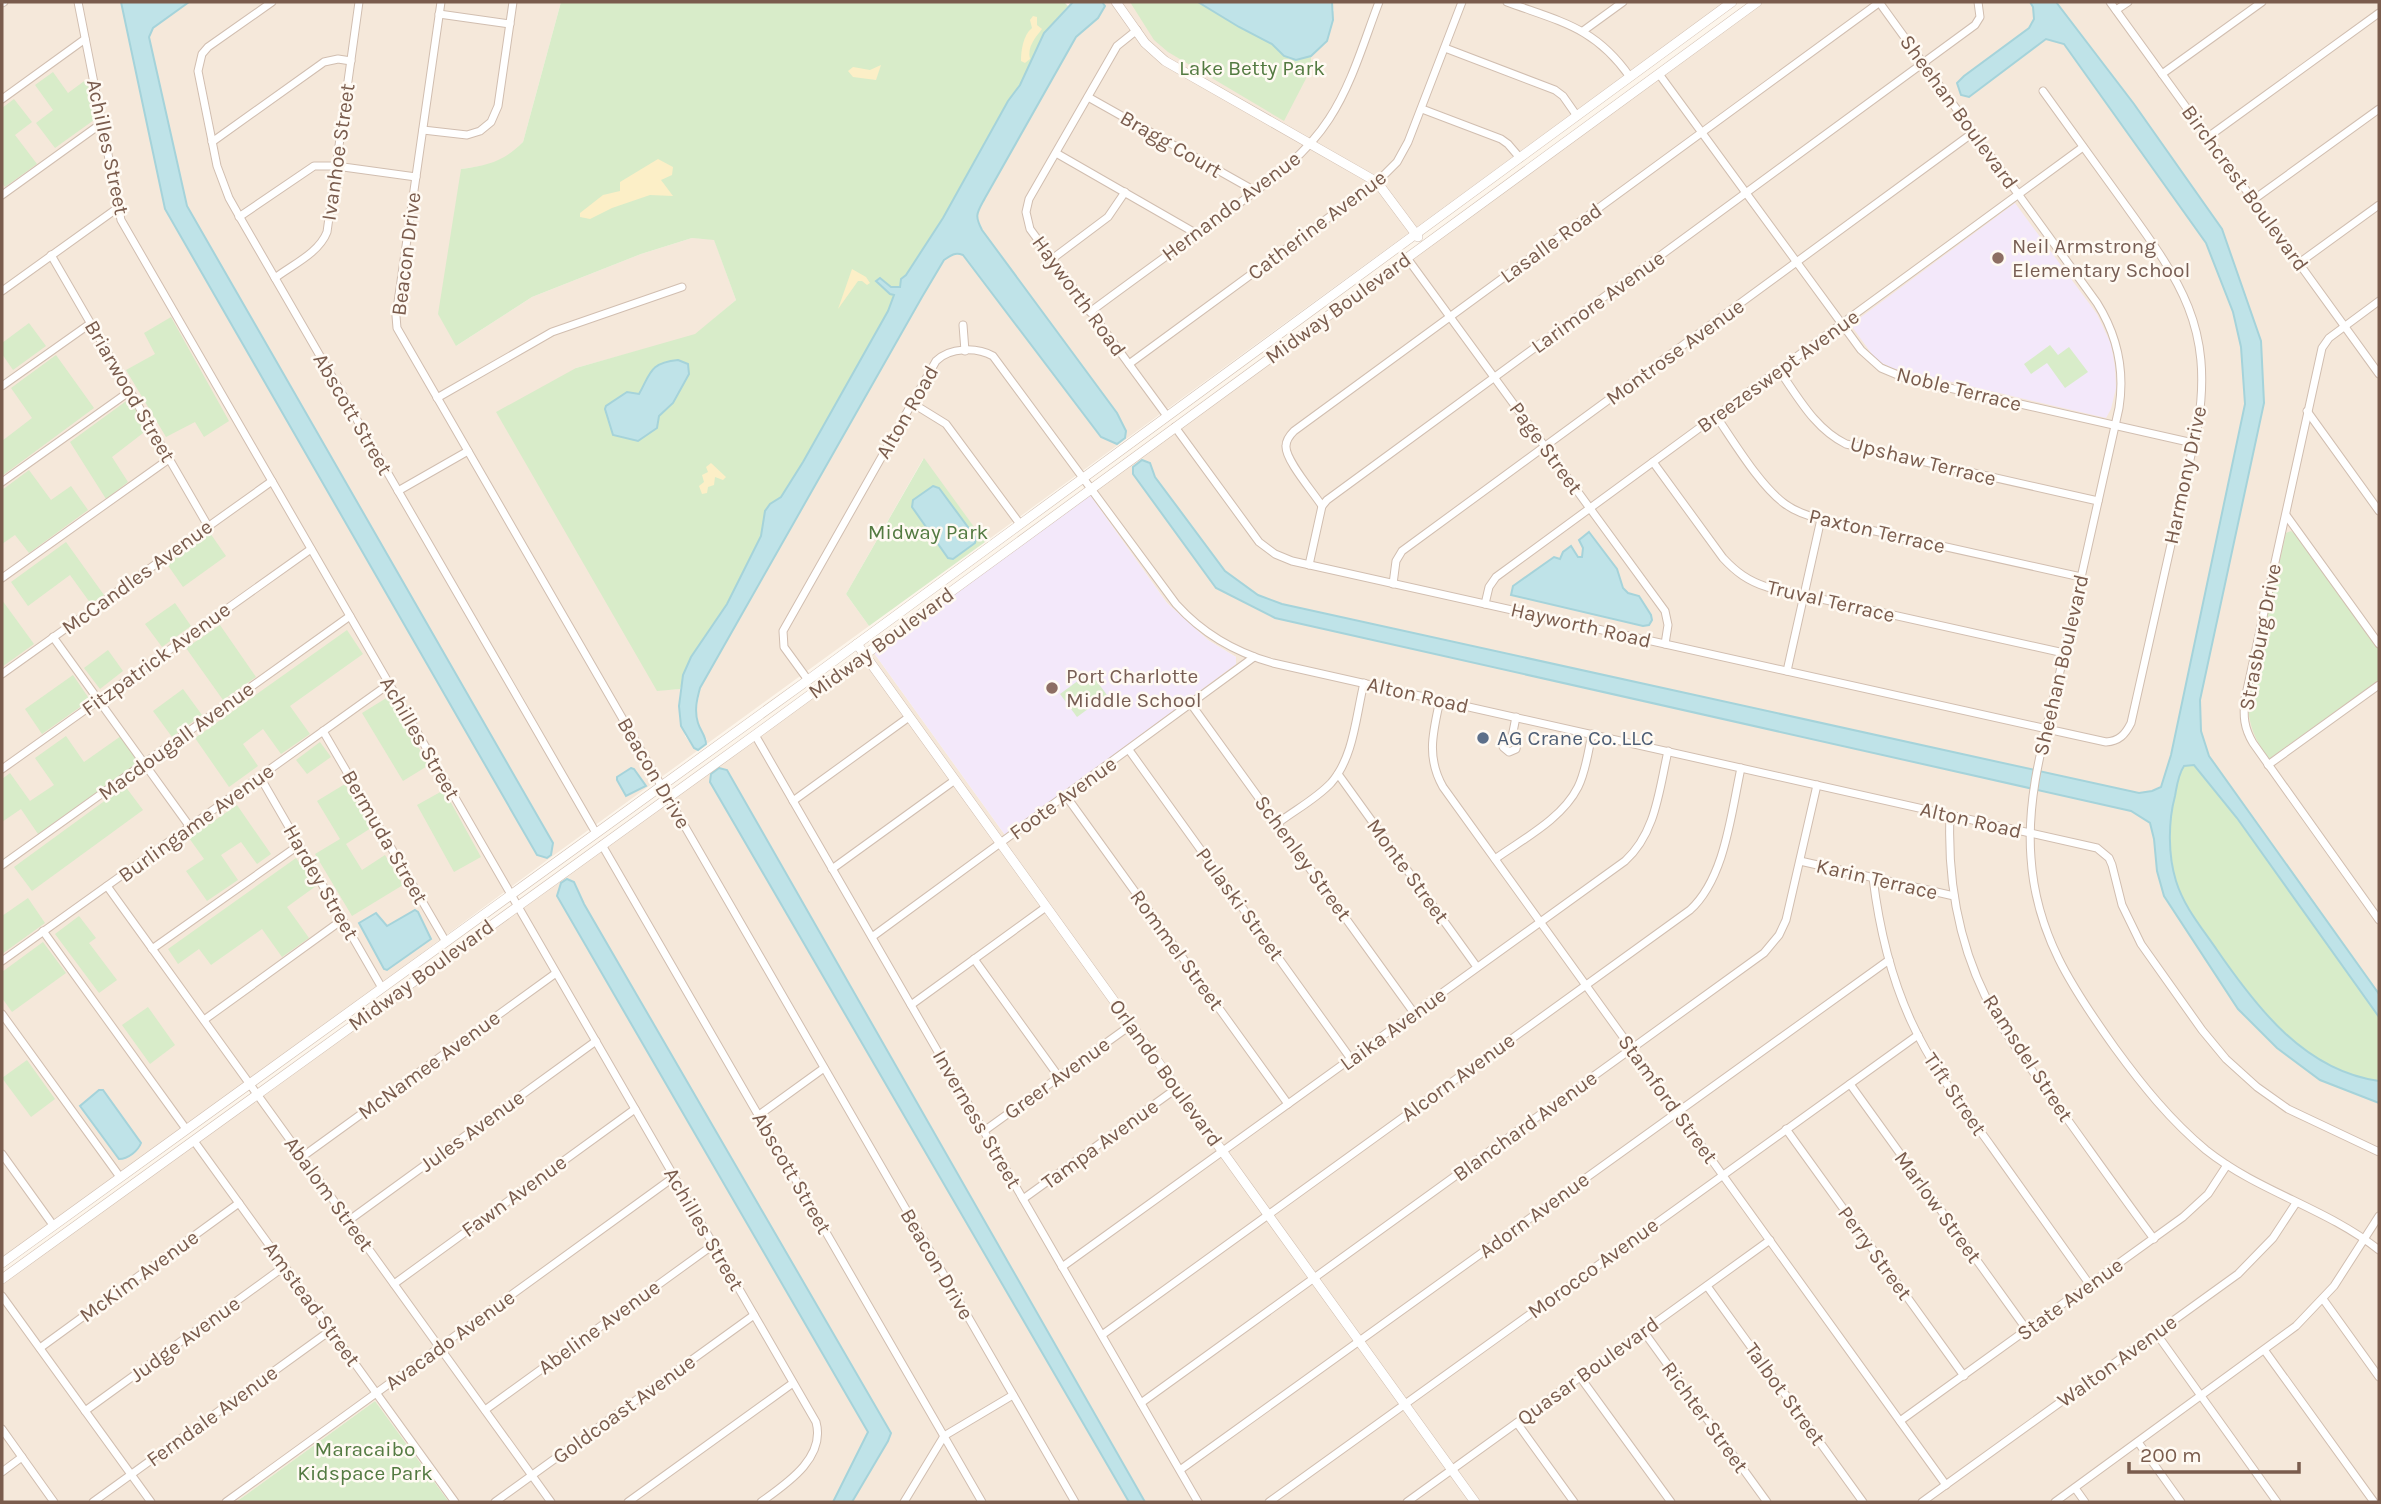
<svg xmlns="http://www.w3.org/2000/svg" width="2381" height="1504" viewBox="0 0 2381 1504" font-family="Karla,sans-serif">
<rect width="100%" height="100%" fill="#fdf6ec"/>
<g fill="#f5e8da">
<path d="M2 2H121L165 209 553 843 187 206 149 37 153 28 189 2H561L523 142 511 155 489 165 461 169 456 346 532 297 641 254 692 238 714 239 736 300 695 335 576 368 657 690 680 689 679 706 685 736 694 748 707 740 698 724 696 714 700 688 922 297 944 260 949 256 954 254 963 255 1123 424 1110 403 982 230 976 215 1076 37 1098 18 1105 6 1102 2H1198L1277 48 1334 11 1332 2H1725L985 542 923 459 846 594 869 626 550 858 120 1177 2 1261Z"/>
<path d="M1763 2H2030L2033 7 2034 20 2029 28 1957 83 1969 97 2046 39 2064 44 2206 243 2233 312 2241 347 2245 403 2171 755 2161 786 2152 791 2139 793 1282 604 1258 595 1225 571 1155 477 1150 463 1142 460 1216 588 1275 618 2131 811 2150 823 2154 839 2157 871 2320 1080 2367 1097 2379 1104V1502H1145L727 770 711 774 710 782 1129 1502H852L888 1441 584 904 575 882 561 883 557 896 868 1432 833 1502H449L375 1401 236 1502H2V1283L874 653 1005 835 1236 657 1208 640 1167 603 1090 495Z"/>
<path d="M2056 2H2379V649L2295 534 2269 759 2379 680V994L2209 756 2201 731 2200 700 2261 341 2141 114Z"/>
</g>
<g fill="#f3e8fa">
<path d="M2015 203 2097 314 2111 344 2115 367 2116 388 2111 409 2106 418 1892 368 1876 360 1853 328V323Z"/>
<path d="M1090 495 1167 603 1208 640 1236 657V664L1005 835 874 653Z"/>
</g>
<g fill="#d8ecc9">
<path d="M561 2H1064L1068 6 1044 33 1020 85 1008 101 943 218 906 275 901 279 899 288 891 287 880 278 876 281 890 294 894 295 888 311 803 462 781 497 765 511 761 536 727 604 691 657 680 689 657 691 496 412 576 368 695 334 736 300 714 240 692 238 641 254 532 297 456 346 438 314 461 169C488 165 503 162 523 142Z"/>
<path d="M1130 2H1198L1239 27 1272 44 1289 59 1296 60 1311 56V69L1284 121 1168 52 1154 40Z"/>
<path d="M53 72 68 93 87 79 94 120 55 148 36 123 53 110 35 85Z"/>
<path d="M14 99 32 122 15 135 37 164 5 187 2 183V108Z"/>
<path d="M171 317 229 421 204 437 195 422 166 437 126 370 155 354 144 333Z"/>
<path d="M29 323 46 346 13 370 2 354V343Z"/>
<path d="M2050 345 2058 355 2069 347 2088 372 2065 388 2047 363 2031 374 2024 364Z"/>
<path d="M56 355 94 408 2 476V441L32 418 11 388Z"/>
<path d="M129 399 147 430 112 457 128 482 106 499 70 442Z"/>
<path d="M924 458 985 542 869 626 846 594Z"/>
<path d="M29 470 51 500 71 486 88 510 29 553 15 535 2 544V490Z"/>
<path d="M2291 531 2295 534 2379 649V680L2269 759C2255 740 2248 725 2248 701L2286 533Z"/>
<path d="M210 533 226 556 183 587 167 564Z"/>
<path d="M66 542 104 595 91 604 70 575 28 606 11 582Z"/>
<path d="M2 600 34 644 2 667Z"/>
<path d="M175 603 191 626 162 647 145 624Z"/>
<path d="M220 625 256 677 223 700 186 648Z"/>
<path d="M347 630 363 654 290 706 310 734 281 754 263 729 243 744 258 766 229 787 195 738Z"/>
<path d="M108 650 123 671 100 689 84 668Z"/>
<path d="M1090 672 1107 695 1077 717 1060 694Z"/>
<path d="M73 675 90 700 42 734 25 709Z"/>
<path d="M183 689 202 715 172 737 153 711Z"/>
<path d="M388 697 429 765 403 781 362 713Z"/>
<path d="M66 736 84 762 121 736 139 762 38 834 21 809 2 822V779L10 773 30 801 54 785 35 758Z"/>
<path d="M320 742 331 757 307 774 296 760Z"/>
<path d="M2194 765 2237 818 2379 1017V1081C2305 1071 2257 1008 2217 950 2202 929 2184 907 2176 881 2169 855 2168 822 2175 796 2177 785 2178 775 2184 766Z"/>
<path d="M345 784 371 828 346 844 362 870 385 855 403 885 352 916 315 854 340 839 317 801Z"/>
<path d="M125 786 143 810 32 891 14 867Z"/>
<path d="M444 790 481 857 454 872 417 805Z"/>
<path d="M237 805 271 854 257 864 241 842 221 855 238 880 207 901 186 871 204 859 189 838Z"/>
<path d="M296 858 316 886 287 907 309 938 282 957 262 929 211 965 199 949 178 964 168 949Z"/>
<path d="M28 898 45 923 2 954V916Z"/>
<path d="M79 916 96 938 89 943 117 980 99 993 55 934Z"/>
<path d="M43 942 66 973 12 1012 2 998V972Z"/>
<path d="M148 1007 175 1045 150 1064 122 1025Z"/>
<path d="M27 1060 55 1099 31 1117 2 1078Z"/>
<path d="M375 1401 449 1502H236Z"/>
</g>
<g fill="#fcefc7">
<path d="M1033 16 1037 17V25L1042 29C1035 38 1027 47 1030 59L1025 63 1021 61C1021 51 1023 35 1032 28L1030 20Z"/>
<path d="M881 65 876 80 853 77 848 71 853 67 870 70Z"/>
<path d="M658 159 673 167 672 175 661 180 673 196 650 195 612 208 590 219 580 217V213L603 195 620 191V182Z"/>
<path d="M852 269 866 277 870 283 867 285 862 281H858L838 309Z"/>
<path d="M711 463 726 477 723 480 715 477 714 485 708 487 707 493 702 494 699 486 704 482 702 475 708 472 706 467Z"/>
</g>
<g fill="#bfe3e8" stroke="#a5d3da" stroke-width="2">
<path d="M121 2H189L153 28 149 37 187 206 553 843 551 855 547 858 537 855 165 209Z"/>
<path d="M1073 2H1102L1105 6 1098 18 1076 37 985 198C977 213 974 215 982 230L1117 413 1126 431 1125 438 1117 444 1101 437 963 255C955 252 951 255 944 260L922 297 700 688C697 699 694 711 698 723 700 730 706 736 706 744L698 750 694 748 681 726 679 706 683 675 691 657 727 604 761 536 765 511 770 504 781 497 803 462 888 311 894 295 890 294 876 281 880 278 891 287H900L901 279 906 275 943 218 1008 101 1020 85 1044 33Z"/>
<path d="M1198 2H1332L1333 20 1327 41 1311 56 1296 60 1284 56 1272 44 1239 27Z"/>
<path d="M2030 2H2056L2134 104 2222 229 2261 341 2264 403 2200 700 2201 731 2209 756 2379 994V1017L2237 818 2194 765 2184 766C2178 775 2177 785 2175 796 2168 822 2168 855 2176 881 2184 907 2202 928 2217 950 2257 1008 2305 1071 2379 1081V1103L2320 1080 2277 1048 2238 1009 2164 896 2157 871 2154 839 2150 823 2131 811 1275 618 1216 588 1133 474V467L1142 460 1150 463 1155 477 1225 571 1258 595 1282 604 2139 793 2152 791 2161 787 2171 755 2245 404 2241 347 2233 312 2206 243 2064 44 2046 39 1969 97 1961 95 1957 83 1964 76 2029 28 2034 19 2033 7Z"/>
<path d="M678 360 688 364 689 374 673 403 659 416 657 428 638 441 613 435 605 409 606 406 627 392 639 394C651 373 649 363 678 360Z"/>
<path d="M933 486 939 488 976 538 975 543 953 559 948 558 912 507 913 500Z"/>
<path d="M1589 532 1617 569 1623 588 1628 593 1639 596 1651 615 1652 620 1649 625 1643 626 1511 595 1513 586 1554 557 1560 559 1563 552 1571 546 1578 557H1582L1583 548 1579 540Z"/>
<path d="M631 768 634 769 646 786 626 796 617 780V777Z"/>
<path d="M719 768 727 770 1145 1502H1129L710 782 711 774Z"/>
<path d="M567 879 574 882 584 904 891 1433 888 1441 852 1502H833L868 1432 557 896 561 883Z"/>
<path d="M415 910 418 912 431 939 387 970 384 969 359 923 376 913 387 926Z"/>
<path d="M99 1090H103L141 1143C138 1151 128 1159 119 1159L80 1106Z"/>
</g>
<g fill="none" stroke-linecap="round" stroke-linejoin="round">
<g stroke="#d1beb0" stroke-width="9">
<g id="minor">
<path d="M78 2 121 220 816 1422C826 1458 786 1484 761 1502"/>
<path d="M272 2 208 47 202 54 198 71 217 166 229 198 242 221 596 833"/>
<path d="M441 2 396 316 397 328 1075 1502"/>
<path d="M1507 2C1561 22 1595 27 1630 77"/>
<path d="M1879 2 2097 303C2117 335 2125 370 2119 408 2099 497 2079 586 2059 676 2045 735 2026 796 2031 858 2036 934 2072 988 2115 1048 2142 1085 2170 1120 2206 1150 2259 1192 2326 1208 2379 1250"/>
<path d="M2110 2 2379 374"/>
<path d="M2 3 4 2"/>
<path d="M2116 10 2128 2"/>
<path d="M439 14 510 24"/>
<path d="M1137 30 1117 46 1029 199 1026 212 1030 229 1167 416"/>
<path d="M1583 31 1623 2"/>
<path d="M1445 48 1555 90 1563 96 1577 116"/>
<path d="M1659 74 1861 350 1881 368 1905 378 2193 443"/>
<path d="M2162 74 2262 2"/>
<path d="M1088 97 1255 191"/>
<path d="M2 99 85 39"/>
<path d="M1422 109 1501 139 1508 144 1520 158"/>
<path d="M423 130 467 135 480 131 491 122 498 106 513 2"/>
<path d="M2208 137 2379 13"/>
<path d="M212 142 324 62 338 59 351 61"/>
<path d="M1056 153 1197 234"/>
<path d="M2 195 102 123"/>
<path d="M2253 200 2379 109"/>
<path d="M239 217 314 166H336L416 177"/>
<path d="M51 255 208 526"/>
<path d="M1407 258 1665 611 1668 625 1665 644"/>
<path d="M1052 259 1108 217 1125 192"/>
<path d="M2299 263 2379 205"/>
<path d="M275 278C292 265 319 253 327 232L359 2"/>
<path d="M2 291 119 207"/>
<path d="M2379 301 2329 338 2322 348 2245 699C2243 716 2244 728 2253 743L2379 920"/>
<path d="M1090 312C1133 280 1176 249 1219 218 1259 188 1302 161 1329 119 1352 84 1364 41 1379 2"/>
<path d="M963 325 965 351"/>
<path d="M1129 364 1377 182 1397 162 1408 142 1462 2"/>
<path d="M1779 370C1798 397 1815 429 1846 444L2098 501"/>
<path d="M2 386 91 323"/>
<path d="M437 398 552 332 682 287"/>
<path d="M912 403 946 424 1020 524"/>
<path d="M2307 411 2379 511"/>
<path d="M1716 416C1734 442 1760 486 1785 504 1796 512 1808 516 1821 519L2081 577"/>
<path d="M1175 427 1259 542 1275 554 1292 561 2047 729 2106 742C2119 741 2125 735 2131 723L2198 424C2214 323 2177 277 2121 199 2095 163 2069 127 2043 91"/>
<path d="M1653 462 1723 558C1736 572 1748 581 1767 587L2064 653"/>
<path d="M2 482 130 391"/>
<path d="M398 491 468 451"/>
<path d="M1322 506C1314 493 1285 460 1286 446 1286 440 1290 435 1294 431L1880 2"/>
<path d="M2286 515 2379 644"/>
<path d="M1309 565 1322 506 1327 500 1975 25 1980 17 1978 2"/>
<path d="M2 578 169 459"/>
<path d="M1393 584 1396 561 1402 551 1974 132"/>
<path d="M1485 604 1489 587 1496 577 2083 147"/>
<path d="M53 637 190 827"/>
<path d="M1787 671 1821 519"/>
<path d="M2 674 272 481"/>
<path d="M808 680 784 647 783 631 936 361C950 347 977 347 993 356L1176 604C1203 634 1234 652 1273 663L2097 848 2109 858 2112 865 2122 905 2141 944 2202 1030 2226 1059 2257 1087 2288 1109 2379 1152"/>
<path d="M1440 700C1433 732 1426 757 1443 787L1946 1485"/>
<path d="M1191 704 1414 1013"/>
<path d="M323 731 446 942"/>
<path d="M755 735 1198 1502"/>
<path d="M1512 737 1517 744 1516 749 1509 752 1503 747 1504 742 1512 737 1516 717"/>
<path d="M1129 750 1351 1059"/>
<path d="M2268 765 2379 685"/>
<path d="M2 769 311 549"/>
<path d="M1338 774 1477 967"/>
<path d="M260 777 382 988"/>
<path d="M1066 796 1288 1104"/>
<path d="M793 801 909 717"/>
<path d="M1950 815C1947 889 1962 961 2001 1025 2019 1054 2040 1081 2060 1109 2091 1152 2122 1196 2154 1239"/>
<path d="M1278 823C1295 810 1316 799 1331 783 1354 757 1356 715 1364 683"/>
<path d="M602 845 982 1502"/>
<path d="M1495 859C1523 839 1562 819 1578 787 1586 771 1588 752 1592 734"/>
<path d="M1800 861 1954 896"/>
<path d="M2 865 350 616"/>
<path d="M832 869 955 780"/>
<path d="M1873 878C1879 927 1890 975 1911 1021 1932 1067 1962 1106 1991 1146 2024 1193 2057 1239 2090 1285"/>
<path d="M107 886 551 1502"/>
<path d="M43 931 186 1129"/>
<path d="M872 937 1254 657"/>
<path d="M152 949 299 845"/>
<path d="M974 959 1059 1077"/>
<path d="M2 961 389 684"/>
<path d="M911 1005 1046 907"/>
<path d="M2 1014 120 1177"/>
<path d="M204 1020 342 920"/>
<path d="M1850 1084 2027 1330"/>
<path d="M759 1115 824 1068"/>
<path d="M1786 1129 1964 1376"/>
<path d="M984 1131 1131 1025"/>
<path d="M194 1141 455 1502"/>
<path d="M2 1154 53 1225"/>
<path d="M302 1157 556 973"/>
<path d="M1023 1199 1177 1088"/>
<path d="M348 1221 596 1041"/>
<path d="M1062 1267 1625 861C1656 833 1659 790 1668 751"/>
<path d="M394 1284 635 1109"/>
<path d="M1707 1286 1863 1502"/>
<path d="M2 1296 151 1502"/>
<path d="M2323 1299 2379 1377"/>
<path d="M1644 1332 1767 1502"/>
<path d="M2156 1333 2277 1502"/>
<path d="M1102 1335 1690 910C1725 878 1731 814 1741 768"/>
<path d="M40 1348 239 1203"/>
<path d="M2265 1351 2374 1502"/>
<path d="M1580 1377 1671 1502"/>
<path d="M1141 1403 1764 953 1779 935 1786 920 1817 785"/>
<path d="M485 1410 713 1245"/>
<path d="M85 1411 285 1266"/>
<path d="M1900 1421 2183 1217 2208 1194 2227 1165"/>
<path d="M1517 1423 1574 1502"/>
<path d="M2 1429 54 1502"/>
<path d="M2138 1442 2181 1502"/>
<path d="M1180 1470 1889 960"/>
<path d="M2 1472 22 1457"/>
<path d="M2075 1488 2085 1502"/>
<path d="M93 1502 331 1330"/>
<path d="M226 1502 674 1177"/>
<path d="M495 1502 754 1315"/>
<path d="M628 1502 793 1383"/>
<path d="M904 1502 944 1436 1013 1395"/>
<path d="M1269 1502 1918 1035"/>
<path d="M1407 1502 1770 1240"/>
<path d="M1922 1502 2238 1274 2273 1238 2296 1203"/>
<path d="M2055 1502 2296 1326 2334 1286 2379 1216"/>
</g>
</g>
<g stroke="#d1beb0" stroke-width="10">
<g id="tertiary">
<path d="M1116 2 1145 43 1165 61 1377 182 1418 237"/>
<path d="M857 644 1475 1502"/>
<path d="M2 1263 808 680 1732 2"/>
<path d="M2 1279 755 735 1757 2"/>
</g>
</g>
<use href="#minor" stroke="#fff" stroke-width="7"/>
<use href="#tertiary" stroke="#fff" stroke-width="9"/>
</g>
<g fill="#8d6e63" stroke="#fffaf3" stroke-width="2.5">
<circle cx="1998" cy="258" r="7"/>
<circle cx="1052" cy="688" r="7"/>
</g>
<circle fill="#5c6f8a" stroke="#fffaf3" stroke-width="2.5" cx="1483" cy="738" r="7"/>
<g text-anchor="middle" stroke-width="5" stroke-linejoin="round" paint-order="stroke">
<g font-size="21" fill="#537a41" stroke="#fffaf3">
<text x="1252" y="75">Lake Betty Park</text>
<text x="928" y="539">Midway Park</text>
<text x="365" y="1456">Maracaibo<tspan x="365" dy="24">Kidspace Park</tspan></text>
</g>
<g font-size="21" fill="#7a5c4d" stroke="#fffaf3">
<text transform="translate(1959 112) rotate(54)" y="7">Sheehan Boulevard</text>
<text transform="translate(1171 144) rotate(30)" y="7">Bragg Court</text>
<text transform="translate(108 147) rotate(78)" y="7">Achilles Street</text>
<text transform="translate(338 152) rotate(-82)" y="7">Ivanhoe Street</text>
<text transform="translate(2245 188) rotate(54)" y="7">Birchcrest Boulevard</text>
<text transform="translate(1231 206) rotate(-37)" y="7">Hernando Avenue</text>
<text transform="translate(1317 225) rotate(-37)" y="7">Catherine Avenue</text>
<text transform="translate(1551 243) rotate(-36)" y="7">Lasalle Road</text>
<text transform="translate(406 254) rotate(-83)" y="7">Beacon Drive</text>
<text transform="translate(1079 296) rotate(54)" y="7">Hayworth Road</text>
<text transform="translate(1598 302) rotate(-36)" y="7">Larimore Avenue</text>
<text transform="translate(1338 308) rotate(-36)" y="7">Midway Boulevard</text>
<text transform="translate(1675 352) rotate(-36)" y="7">Montrose Avenue</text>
<text transform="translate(1778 371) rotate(-36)" y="7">Breezeswept Avenue</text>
<text transform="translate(1959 389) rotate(14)" y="7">Noble Terrace</text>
<text transform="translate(130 391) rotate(60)" y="7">Briarwood Street</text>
<text transform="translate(907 412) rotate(-60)" y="7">Alton Road</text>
<text transform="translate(353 414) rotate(60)" y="7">Abscott Street</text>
<text transform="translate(1546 448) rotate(54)" y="7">Page Street</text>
<text transform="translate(1923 461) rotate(14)" y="7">Upshaw Terrace</text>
<text transform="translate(2185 475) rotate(-78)" y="7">Harmony Drive</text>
<text transform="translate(1877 531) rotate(13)" y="7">Paxton Terrace</text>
<text transform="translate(137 577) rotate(-36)" y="7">McCandles Avenue</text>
<text transform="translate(1831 601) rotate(13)" y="7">Truval Terrace</text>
<text transform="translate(1581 625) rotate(13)" y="7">Hayworth Road</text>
<text transform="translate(2260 637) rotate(-79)" y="7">Strasburg Drive</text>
<text transform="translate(881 643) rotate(-36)" y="7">Midway Boulevard</text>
<text transform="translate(156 659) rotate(-36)" y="7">Fitzpatrick Avenue</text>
<text transform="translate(2061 665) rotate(-77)" y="7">Sheehan Boulevard</text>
<text transform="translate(1418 695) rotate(13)" y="7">Alton Road</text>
<text transform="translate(420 738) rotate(60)" y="7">Achilles Street</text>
<text transform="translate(176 741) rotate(-36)" y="7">Macdougall Avenue</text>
<text transform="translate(654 773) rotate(60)" y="7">Beacon Drive</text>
<text transform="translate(1063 798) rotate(-36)" y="7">Foote Avenue</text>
<text transform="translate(1971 820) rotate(13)" y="7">Alton Road</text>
<text transform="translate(196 823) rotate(-36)" y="7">Burlingame Avenue</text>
<text transform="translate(385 837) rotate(60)" y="7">Bermuda Street</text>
<text transform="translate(1303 858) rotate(54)" y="7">Schenley Street</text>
<text transform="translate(1408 871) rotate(54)" y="7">Monte Street</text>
<text transform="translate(1877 879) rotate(13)" y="7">Karin Terrace</text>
<text transform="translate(321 882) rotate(60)" y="7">Hardey Street</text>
<text transform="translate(1240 904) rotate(54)" y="7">Pulaski Street</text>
<text transform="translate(1177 950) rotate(54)" y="7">Rommel Street</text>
<text transform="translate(421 975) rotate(-36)" y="7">Midway Boulevard</text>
<text transform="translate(1393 1029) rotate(-36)" y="7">Laika Avenue</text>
<text transform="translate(2028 1058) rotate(57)" y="7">Ramsdel Street</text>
<text transform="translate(429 1065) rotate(-36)" y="7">McNamee Avenue</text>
<text transform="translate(1166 1073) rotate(54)" y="7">Orlando Boulevard</text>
<text transform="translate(1458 1077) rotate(-36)" y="7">Alcorn Avenue</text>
<text transform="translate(1057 1078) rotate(-36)" y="7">Greer Avenue</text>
<text transform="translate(1955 1094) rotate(56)" y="7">Tift Street</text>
<text transform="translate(1668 1099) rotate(54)" y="7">Stamford Street</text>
<text transform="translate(977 1119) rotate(60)" y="7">Inverness Street</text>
<text transform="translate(1525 1126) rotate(-36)" y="7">Blanchard Avenue</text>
<text transform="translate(472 1131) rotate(-36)" y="7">Jules Avenue</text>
<text transform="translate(1100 1144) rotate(-36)" y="7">Tampa Avenue</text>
<text transform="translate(792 1173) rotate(60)" y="7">Abscott Street</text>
<text transform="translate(329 1194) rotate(54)" y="7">Abalom Street</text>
<text transform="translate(514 1196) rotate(-36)" y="7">Fawn Avenue</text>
<text transform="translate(1938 1207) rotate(54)" y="7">Marlow Street</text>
<text transform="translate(1534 1215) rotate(-36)" y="7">Adorn Avenue</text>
<text transform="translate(704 1229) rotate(60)" y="7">Achilles Street</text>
<text transform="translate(1875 1253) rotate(54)" y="7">Perry Street</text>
<text transform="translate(937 1264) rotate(60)" y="7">Beacon Drive</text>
<text transform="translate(1593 1268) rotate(-36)" y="7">Morocco Avenue</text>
<text transform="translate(139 1276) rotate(-36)" y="7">McKim Avenue</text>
<text transform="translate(2070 1299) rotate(-36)" y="7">State Avenue</text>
<text transform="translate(312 1304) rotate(54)" y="7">Amstead Street</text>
<text transform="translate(599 1327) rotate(-36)" y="7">Abeline Avenue</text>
<text transform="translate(185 1339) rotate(-36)" y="7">Judge Avenue</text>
<text transform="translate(450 1340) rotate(-36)" y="7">Avacado Avenue</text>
<text transform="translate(2117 1361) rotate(-36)" y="7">Walton Avenue</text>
<text transform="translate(1588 1371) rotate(-36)" y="7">Quasar Boulevard</text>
<text transform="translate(1785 1394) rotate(54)" y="7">Talbot Street</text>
<text transform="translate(624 1409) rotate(-36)" y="7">Goldcoast Avenue</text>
<text transform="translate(212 1416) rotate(-36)" y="7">Ferndale Avenue</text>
<text transform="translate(1705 1417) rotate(54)" y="7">Richter Street</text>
</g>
<g font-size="21" fill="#785e54" stroke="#fffaf3" text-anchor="start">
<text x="2012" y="253">Neil Armstrong<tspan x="2012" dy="24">Elementary School</tspan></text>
<text x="1066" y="683">Port Charlotte<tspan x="1066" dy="24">Middle School</tspan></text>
</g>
<g font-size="21" fill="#4e5e75" stroke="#fffaf3" text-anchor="start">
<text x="1497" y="745">AG Crane Co. LLC</text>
</g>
</g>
<rect width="2381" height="1504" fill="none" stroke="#7a5c4d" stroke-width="7"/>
<path d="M2129 1462v10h170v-10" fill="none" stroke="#7a5c4d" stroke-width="3.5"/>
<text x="2140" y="1462" font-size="21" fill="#7a5c4d" stroke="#fffaf3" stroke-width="5" paint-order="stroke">200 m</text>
</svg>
